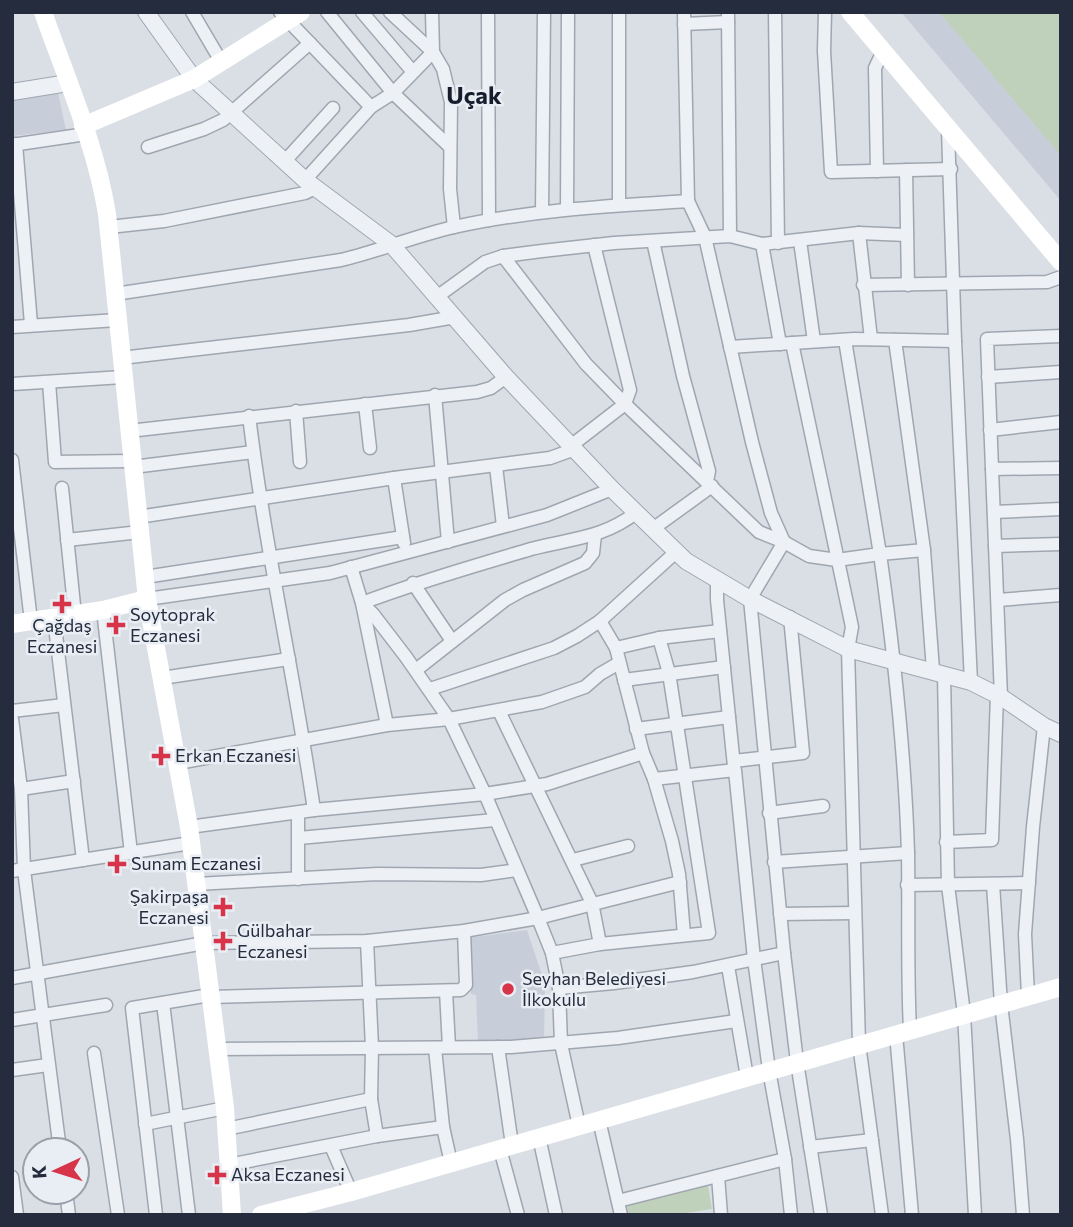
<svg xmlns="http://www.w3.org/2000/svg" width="1073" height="1227" viewBox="0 0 1073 1227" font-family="Commissioner,sans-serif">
<rect width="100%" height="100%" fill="#dadfe6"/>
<g fill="#c8ced9">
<path d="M901 12H1061V201Z"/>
<path d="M57 88 66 130 12 136V95Z"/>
<path d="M527 930 545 984 544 1041 478 1042 476 995 471 994 467 938Z"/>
</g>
<g fill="#c0d1bb">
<path d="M939 12H1061V156L1045 137Z"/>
<path d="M707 1180 712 1209 673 1215H628L627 1205Z"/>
</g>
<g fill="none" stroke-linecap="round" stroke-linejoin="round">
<g stroke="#a0a6b0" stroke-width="15">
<g id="minor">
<path d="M192 12 222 63"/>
<path d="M280 12 371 107"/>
<path d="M327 12 393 93 450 147"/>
<path d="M362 12 413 72"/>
<path d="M390 12 433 52 443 69 451 102 450 189 454 227"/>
<path d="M488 12 489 220"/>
<path d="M619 12V205"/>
<path d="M684 12 688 201"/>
<path d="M728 12 730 236"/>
<path d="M775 12 778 243"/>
<path d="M825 12 824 51 831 172 951 169"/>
<path d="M684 24 728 22"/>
<path d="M948 130 955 341 971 682"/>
<path d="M16 144 31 324"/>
<path d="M12 145 86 134"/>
<path d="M148 147 204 129 223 120 310 43"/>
<path d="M285 161 333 108"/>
<path d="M906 170 908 285"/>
<path d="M877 171 875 68 883 51"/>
<path d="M305 180 371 107 393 93 433 52 432 12"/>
<path d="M567 209 568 12"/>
<path d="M542 211 544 12"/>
<path d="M109 227 164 221 305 193 315 188"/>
<path d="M859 233 871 339"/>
<path d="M653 241 683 376 709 471 707 481"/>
<path d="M800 241 814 341"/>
<path d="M762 244 780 344"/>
<path d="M863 285 1047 282 1061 277"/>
<path d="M115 294 341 260C379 251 415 236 454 227 531 210 609 206 688 201L705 237 752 442 771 513 784 542 759 532 625 404 586 364 503 256"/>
<path d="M438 296 485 262 503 256 542 251 614 243 730 236 762 244 859 233 907 235"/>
<path d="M12 327 117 320"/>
<path d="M1061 336 987 339 992 469 1061 468"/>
<path d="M895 340 924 550 880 554C894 653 905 753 908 853 909 912 907 971 910 1030"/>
<path d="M792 343 852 627 848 649 859 1044 882 1215"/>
<path d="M730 347 854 339 955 341"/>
<path d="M121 358 409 325 455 317"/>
<path d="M988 377 1061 372"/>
<path d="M49 382 55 462 132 461"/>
<path d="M12 384 123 377"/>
<path d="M435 395 448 542"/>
<path d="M365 404 370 448"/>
<path d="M296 411 300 462"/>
<path d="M249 416C265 548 295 678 314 810"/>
<path d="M990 430 1061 422"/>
<path d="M129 431 477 392 491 388 506 377"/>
<path d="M572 445 625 404 630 390 594 245"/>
<path d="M12 460 31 621"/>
<path d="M496 466 503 526"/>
<path d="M133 467 253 452"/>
<path d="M992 469 1001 697"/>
<path d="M394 478 404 543"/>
<path d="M62 488 75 615"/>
<path d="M994 512 1061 509"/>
<path d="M138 517 394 478 550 458 575 449"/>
<path d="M654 528 712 486"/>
<path d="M67 540 140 532"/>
<path d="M995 546 1061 544"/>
<path d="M924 550 933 670"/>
<path d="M145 577 403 537"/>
<path d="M717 580V600L734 766"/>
<path d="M413 583 452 641"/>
<path d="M147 599 330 573 547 515 612 489"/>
<path d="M998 600 1061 595"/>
<path d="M103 610 131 853"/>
<path d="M54 618 83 860"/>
<path d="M600 621 616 648 643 753 654 779 672 841 679 874 684 935"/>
<path d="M616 648 659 638 720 631"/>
<path d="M416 670 505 600 523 590 585 563 593 553 595 535"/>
<path d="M944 674 948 885 964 1014 975 1215"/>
<path d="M162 678 289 659"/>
<path d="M624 680 724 667"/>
<path d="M430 689 554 648 577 636 600 621 676 552"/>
<path d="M12 711 64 705"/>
<path d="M499 711 592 903 600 944"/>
<path d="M12 719 21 789 24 870 60 1150"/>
<path d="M387 725 449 719 542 702 585 687 600 674 619 663"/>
<path d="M636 729 729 717"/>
<path d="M734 761 803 753 790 617"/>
<path d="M178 763 387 725 362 603 351 567"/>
<path d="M654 779 735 770 754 959 769 1070 785 1159 791 1215"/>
<path d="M21 789 74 781"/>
<path d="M298 813V879"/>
<path d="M769 813 823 806"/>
<path d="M189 827 314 810 485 794 547 784 643 753"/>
<path d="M299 838 495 820"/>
<path d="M946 842 992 840 997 695"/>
<path d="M573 860 628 846"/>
<path d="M774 862 908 853"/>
<path d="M12 871 191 843"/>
<path d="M196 884 377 874 481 875 517 870"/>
<path d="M993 884 1001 1004 1017 1139 1023 1215"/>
<path d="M907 885 1029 883"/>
<path d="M780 914 854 913"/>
<path d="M367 941 372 1047 371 1099 377 1136"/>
<path d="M552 953 600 944 709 933 669 673 659 638"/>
<path d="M728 966 747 1077"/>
<path d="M12 978 204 943 367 941 464 931 538 918 680 882"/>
<path d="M559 988 614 983 693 972 784 953"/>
<path d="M446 991 449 1047"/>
<path d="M1028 996 1025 934 1033 827 1044 726"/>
<path d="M210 997 461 990 466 985 464 931"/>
<path d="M163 1003 189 1215"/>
<path d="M12 1020 106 1005"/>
<path d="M896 1034 912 1215"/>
<path d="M498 1047 512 1145"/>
<path d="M435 1048 443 1127 451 1163"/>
<path d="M217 1049 511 1047 618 1038 736 1021"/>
<path d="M94 1053 118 1215"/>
<path d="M12 1070 48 1065"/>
<path d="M599 1120 621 1215"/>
<path d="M145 1124 225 1108"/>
<path d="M579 1126 561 1044 559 988 552 953 538 918 485 794 449 719 406 657 373 614 362 603C417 582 474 566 531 549 572 538 602 539 637 512"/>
<path d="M226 1129 371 1099"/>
<path d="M539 1137 556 1215"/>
<path d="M331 1146 351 1192"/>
<path d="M810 1147 872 1140"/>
<path d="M500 1149 518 1215"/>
<path d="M228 1165 377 1136 443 1127"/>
<path d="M718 1176 721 1215"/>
<path d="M12 1177 17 1215"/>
<path d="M66 1192 69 1215"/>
<path d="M618 1201 785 1159"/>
<path d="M156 1215 132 1008 210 995"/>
<path d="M821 1215 797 1062 784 953 750 599 784 542 809 556 837 560 880 554 845 340"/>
</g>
</g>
<g stroke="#a0a6b0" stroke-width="18">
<g id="tertiary">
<path d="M146 12 194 79 305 180 391 244 506 377 612 489 686 561 750 599 848 649 971 682 1001 697 1044 726 1061 734"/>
<path d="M12 92 68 83"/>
</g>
</g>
<use href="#minor" stroke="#edf0f5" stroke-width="12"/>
<use href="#tertiary" stroke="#edf0f5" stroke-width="16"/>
<g stroke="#fff" stroke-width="18">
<path d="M43 12C66 78 96 145 107 214L147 599 189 827 225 1108 232 1215"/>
<path d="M850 12 1061 262"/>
<path d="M83 126 194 79 301 12"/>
<path d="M12 624 103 610 147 599"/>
<path d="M261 1215 351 1192 1061 987"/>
</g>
</g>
<g fill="#d73349" stroke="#e9eef4" stroke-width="2.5">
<path d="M58.5 593.5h7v7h7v7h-7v7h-7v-7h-7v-7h7z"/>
<path d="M112.5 614.5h7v7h7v7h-7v7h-7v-7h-7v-7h7z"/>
<path d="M157.5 745.5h7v7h7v7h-7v7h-7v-7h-7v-7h7z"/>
<path d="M113.5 853.5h7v7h7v7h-7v7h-7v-7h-7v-7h7z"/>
<path d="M219.5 896.5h7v7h7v7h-7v7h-7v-7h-7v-7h7z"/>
<path d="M219.5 930.5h7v7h7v7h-7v7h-7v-7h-7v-7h7z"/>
<circle cx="508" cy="989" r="7"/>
<path d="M213.5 1164.5h7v7h7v7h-7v7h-7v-7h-7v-7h7z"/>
</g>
<g text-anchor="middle" stroke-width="5" stroke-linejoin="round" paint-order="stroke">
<g font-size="18" fill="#242c3d" stroke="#e9eef4" text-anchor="start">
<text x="130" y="621">Soytoprak<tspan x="130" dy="21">Eczanesi</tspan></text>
<text x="62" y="632" text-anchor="middle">Çağdaş<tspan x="62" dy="21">Eczanesi</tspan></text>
<text x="175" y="762">Erkan Eczanesi</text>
<text x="131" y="870">Sunam Eczanesi</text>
<text x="209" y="903" text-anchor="end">Şakirpaşa<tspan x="209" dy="21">Eczanesi</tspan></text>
<text x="237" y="937">Gülbahar<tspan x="237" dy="21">Eczanesi</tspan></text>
<text x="522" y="985">Seyhan Belediyesi<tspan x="522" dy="21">İlkokulu</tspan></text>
<text x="231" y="1181">Aksa Eczanesi</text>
</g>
<g font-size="24" font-weight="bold" fill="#161e2d" stroke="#e9eef4">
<text x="474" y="104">Uçak</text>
</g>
</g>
<rect width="1073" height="1227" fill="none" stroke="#242c3d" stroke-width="28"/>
<g transform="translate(56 1171) rotate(266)"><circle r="33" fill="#e9eef4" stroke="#9aa0ab" stroke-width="2"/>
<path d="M0-5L12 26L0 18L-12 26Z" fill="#d73349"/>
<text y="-10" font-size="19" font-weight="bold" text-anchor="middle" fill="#242c3d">K</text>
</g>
</svg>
